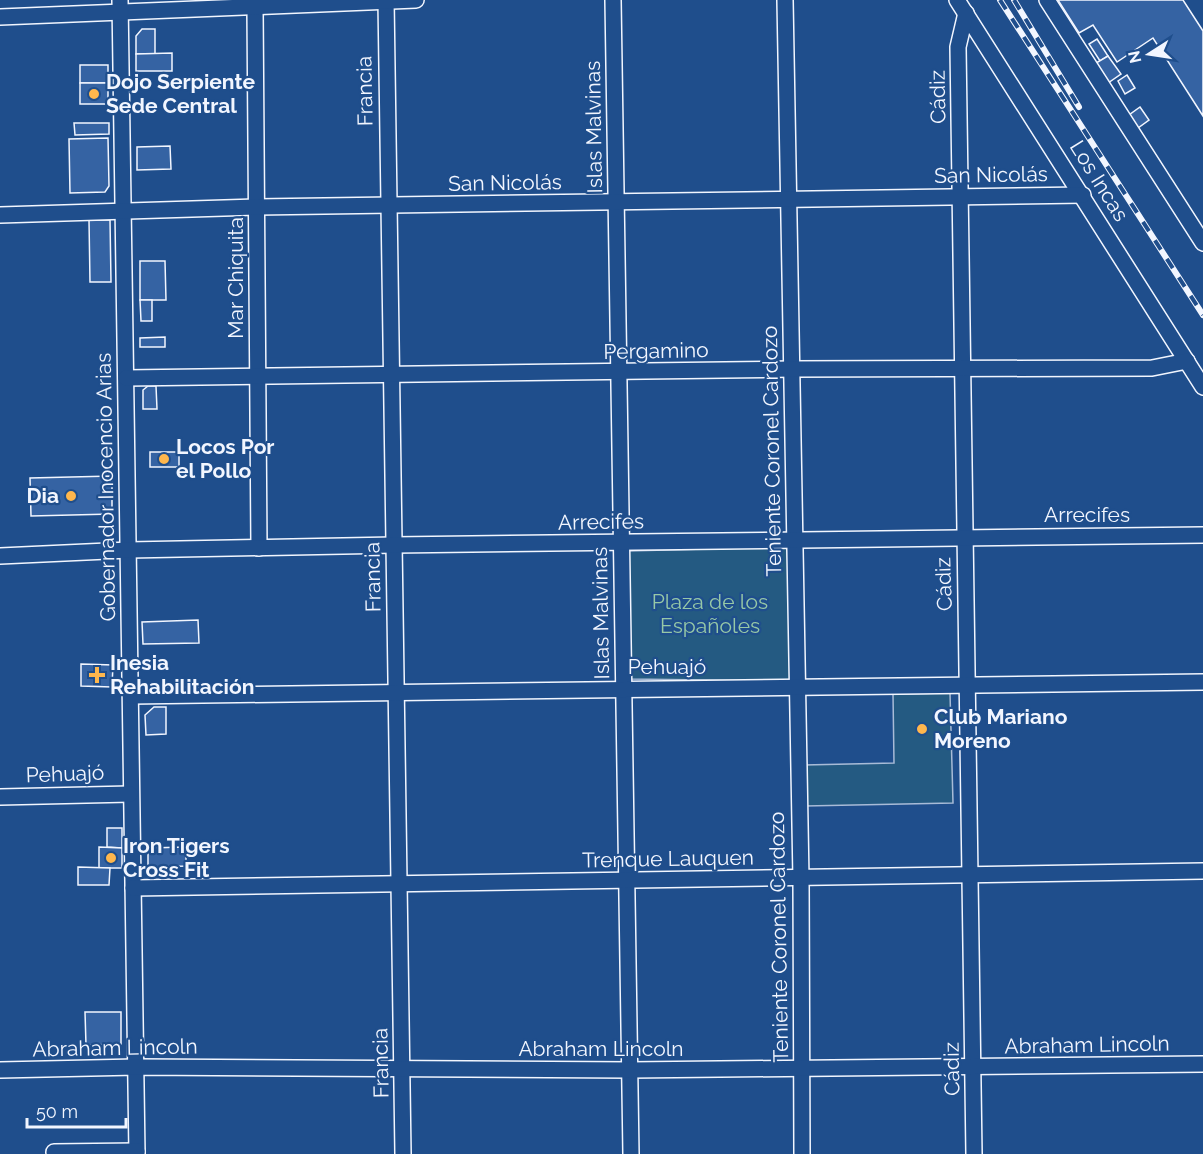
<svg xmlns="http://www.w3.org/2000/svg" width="1203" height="1154" viewBox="0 0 1203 1154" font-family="Raleway,sans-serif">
<rect width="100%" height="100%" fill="#1f4e8c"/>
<g fill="#245a82" stroke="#a8bbd7" stroke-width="1.5">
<path d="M789 547 791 681 630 679 628 551Z"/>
<path d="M950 693 953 803 805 806 804 765 894 763 893 694Z"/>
</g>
<g fill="#3563a3" stroke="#f2f6ff" stroke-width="1.5">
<path d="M1058 0H1183L1203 31V116L1153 38 1117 62 1093 25 1079 33Z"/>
<path d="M142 29H155V54H136V36Z"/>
<path d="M1097 39 1108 56 1100 61 1089 44Z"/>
<path d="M172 53V71H136V54Z"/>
<path d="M1108 56 1121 74 1108 83 1096 63Z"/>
<rect x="80" y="65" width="28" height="18"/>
<path d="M1127 75 1135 88 1125 94 1118 81Z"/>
<rect x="80" y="83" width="28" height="21"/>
<path d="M1140 107 1149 120 1138 128 1129 115Z"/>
<path d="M74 123H109V134L75 135Z"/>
<path d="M108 138 109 186 105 192 70 193 69 139Z"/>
<path d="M170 146 171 169 137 170V147Z"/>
<path d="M89 220H110L111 282H90Z"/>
<path d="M140 261H165L166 300H140Z"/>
<path d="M140 300H152V321H141Z"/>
<path d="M165 337V347H140V338Z"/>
<path d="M148 386H156L157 409H143V390Z"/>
<rect x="150" y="452" width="29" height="15"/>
<path d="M112 476V514L31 516 30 478Z"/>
<path d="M198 620 199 643 143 644 142 622Z"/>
<path d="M81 664 113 665 112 687 81 686Z"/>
<path d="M154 707H166V734L146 735 145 715Z"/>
<path d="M107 828H122V848L107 847Z"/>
<path d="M99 847 122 848V868H99Z"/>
<path d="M186 847V866L155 867 148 865V848Z"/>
<path d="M78 867 110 868 109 885H78Z"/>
<path d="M85 1012H121V1044L86 1045Z"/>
</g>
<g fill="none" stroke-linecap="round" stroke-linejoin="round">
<g stroke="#f2f6ff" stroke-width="18">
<g id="minor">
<path d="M120 0 137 1154"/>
<path d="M386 0 403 1154"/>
<path d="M613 0 631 1154"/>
<path d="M785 0 801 879 802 1154"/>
<path d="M957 0 1203 387"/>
<path d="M1047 0 1203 243"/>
<path d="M255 8 259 548"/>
<path d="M966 13 958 47C963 416 969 785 974 1154"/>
<path d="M0 17 416 0"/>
<path d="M0 215 257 207 1083 195"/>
<path d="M126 378 792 369 1152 368 1187 361"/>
<path d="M0 556 129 550 394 545 1203 535"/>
<path d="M131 696 1203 682"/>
<path d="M0 797 130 794"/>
<path d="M133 888 1203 871"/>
<path d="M0 1070 136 1067 631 1070 1203 1064"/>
<path d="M54 1152 137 1151"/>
</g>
</g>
<use href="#minor" stroke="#1f4e8c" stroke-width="15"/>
<g stroke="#f2f6ff" stroke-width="6">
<g id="rail">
<path d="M1000 0 1203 315"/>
<path d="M1014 0 1079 107"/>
</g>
</g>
<use href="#rail" stroke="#1f4e8c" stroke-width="4" stroke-dasharray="11" stroke-linecap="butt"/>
</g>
<g fill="#ffb74d" stroke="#1f4e8c" stroke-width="2">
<circle cx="94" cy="94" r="6"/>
<circle cx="164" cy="459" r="6"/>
<circle cx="71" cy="496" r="6"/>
<path d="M94 666h6v6h6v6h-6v6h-6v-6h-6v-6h6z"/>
<circle cx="922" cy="729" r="6"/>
<circle cx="111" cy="858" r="6"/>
</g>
<g text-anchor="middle" stroke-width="4.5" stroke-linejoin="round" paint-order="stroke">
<g font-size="21" font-weight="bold" fill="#f2f6ff" stroke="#1f4e8c" text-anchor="start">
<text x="106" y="89">Dojo Serpiente<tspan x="106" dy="24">Sede Central</tspan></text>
<text x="176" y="454">Locos Por<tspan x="176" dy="24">el Pollo</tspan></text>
<text x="59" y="503" text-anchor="end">Dia</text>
<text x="110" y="670">Inesia<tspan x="110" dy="24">Rehabilitación</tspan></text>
<text x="934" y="724">Club Mariano<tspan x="934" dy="24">Moreno</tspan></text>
<text x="123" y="853">Iron Tigers<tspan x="123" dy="24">Cross Fit</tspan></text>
</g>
<g font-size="21" fill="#f2f6ff" stroke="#1f4e8c">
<text transform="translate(365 91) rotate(-91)" y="7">Francia</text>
<text transform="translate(938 97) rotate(-91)" y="7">Cádiz</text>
<text transform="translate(594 127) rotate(-91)" y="7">Islas Malvinas</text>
<text transform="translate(991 175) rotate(-1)" y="7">San Nicolás</text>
<text transform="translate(1099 181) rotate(58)" y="7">Los Incas</text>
<text transform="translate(505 183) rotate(-1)" y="7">San Nicolás</text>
<text transform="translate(236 278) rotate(-90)" y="7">Mar Chiquita</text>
<text transform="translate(656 351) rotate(-1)" y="7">Pergamino</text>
<text transform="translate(772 451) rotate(-91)" y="7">Teniente Coronel Cardozo</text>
<text transform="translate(106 487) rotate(-91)" y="7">Gobernador Inocencio Arias</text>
<text x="1087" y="522">Arrecifes</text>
<text transform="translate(601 522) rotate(-1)" y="7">Arrecifes</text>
<text transform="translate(373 577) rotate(-91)" y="7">Francia</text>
<text transform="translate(944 584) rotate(-92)" y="7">Cádiz</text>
<text transform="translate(601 613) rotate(-91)" y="7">Islas Malvinas</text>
<text x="667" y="674">Pehuajó</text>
<text transform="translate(65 774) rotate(-2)" y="7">Pehuajó</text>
<text transform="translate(668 859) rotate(-1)" y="7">Trenque Lauquen</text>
<text transform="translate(779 937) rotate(-91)" y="7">Teniente Coronel Cardozo</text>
<text transform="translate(1087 1045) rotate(-1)" y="7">Abraham Lincoln</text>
<text transform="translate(115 1048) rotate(-1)" y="7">Abraham Lincoln</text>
<text x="601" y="1056">Abraham Lincoln</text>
<text transform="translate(381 1063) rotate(-91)" y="7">Francia</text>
<text transform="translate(952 1069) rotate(-91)" y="7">Cádiz</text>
</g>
<g font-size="21" fill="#97c8a6" stroke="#1f4e8c">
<text x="710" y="609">Plaza de los<tspan x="710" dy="24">Españoles</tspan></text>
</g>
</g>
<g transform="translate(1149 54) rotate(258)" stroke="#1f4e8c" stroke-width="4.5" paint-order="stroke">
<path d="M0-4.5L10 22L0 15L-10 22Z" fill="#f2f6ff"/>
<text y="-9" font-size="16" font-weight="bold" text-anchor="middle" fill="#f2f6ff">N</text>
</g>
<path d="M27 1118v9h99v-9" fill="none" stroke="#f2f6ff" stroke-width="3"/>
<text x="36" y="1118" font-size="18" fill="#f2f6ff" stroke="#1f4e8c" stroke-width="4.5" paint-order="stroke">50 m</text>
</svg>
